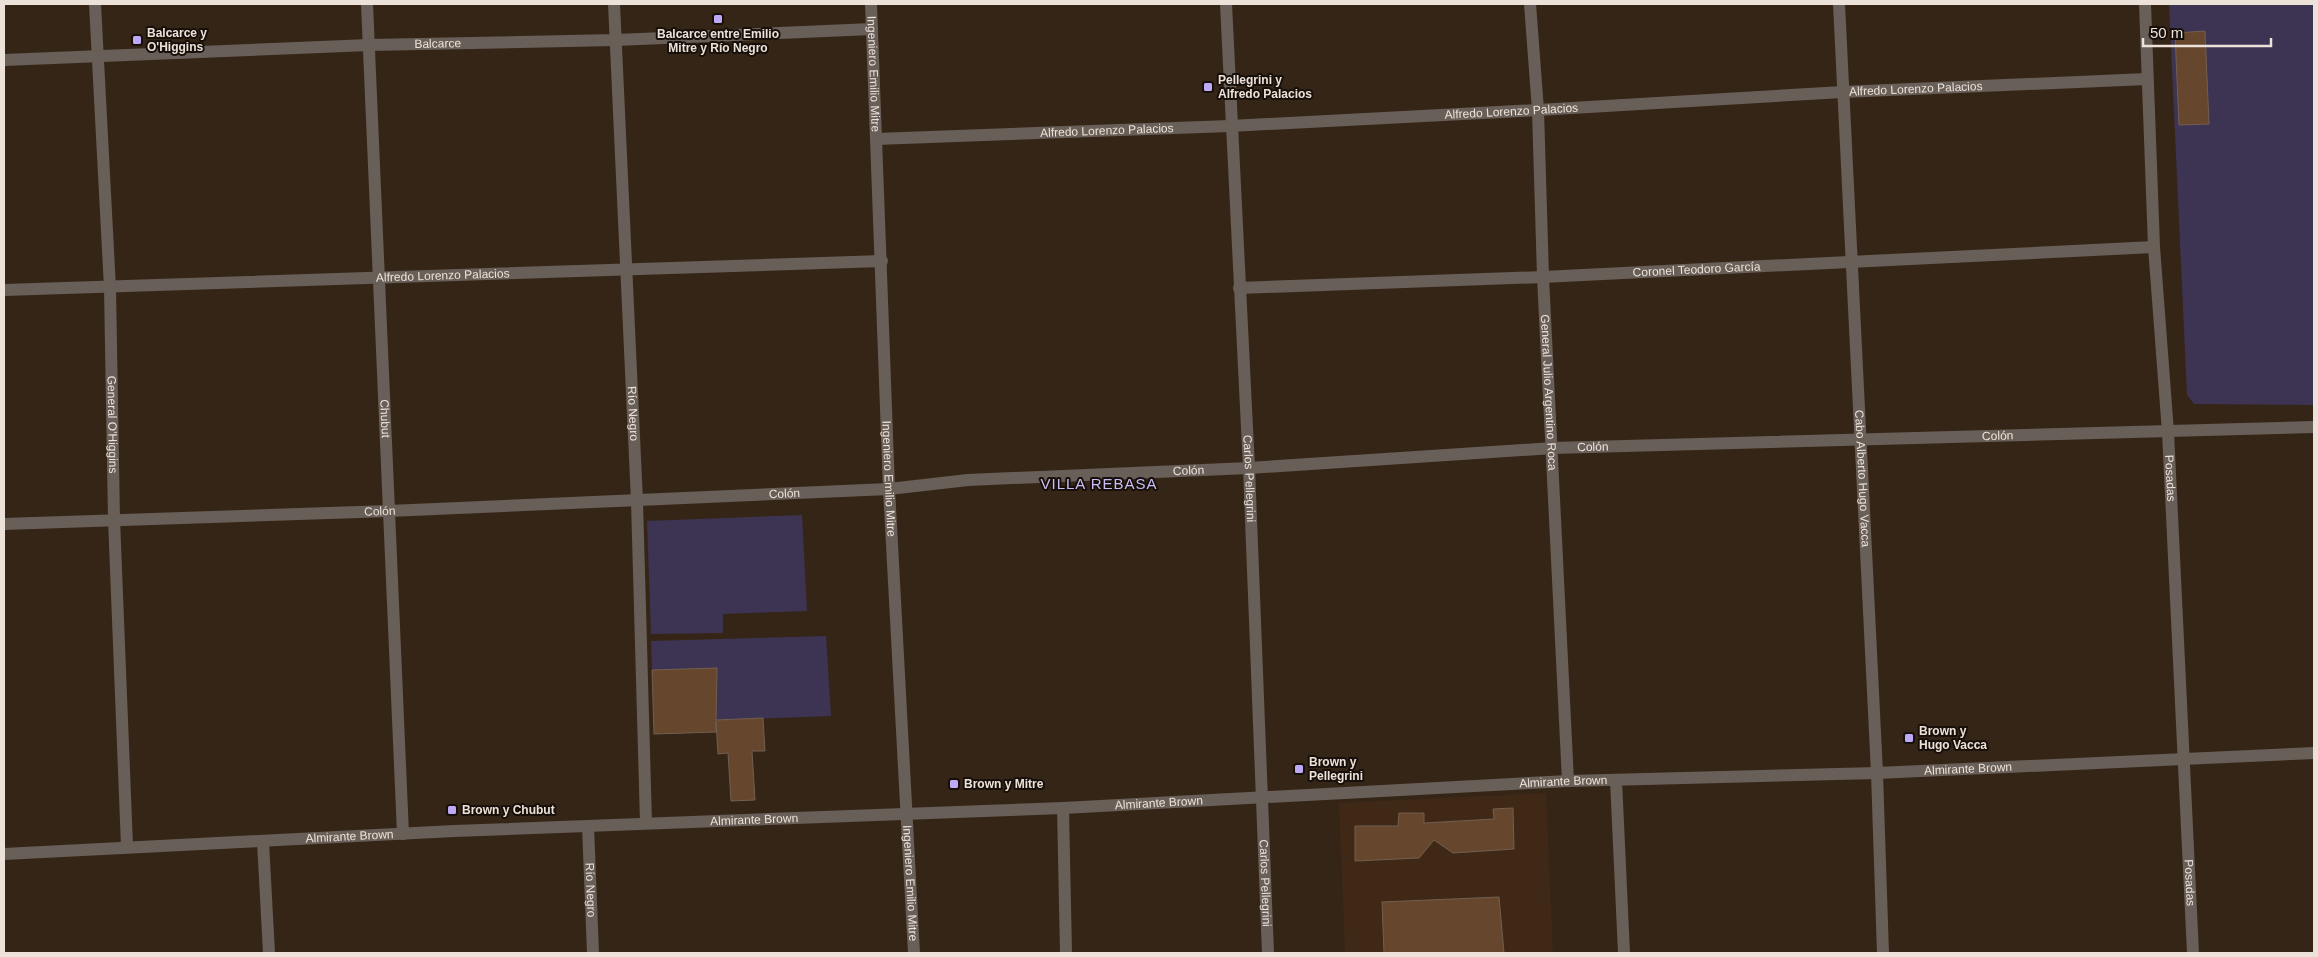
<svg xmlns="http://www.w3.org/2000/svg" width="2318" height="957" viewBox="0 0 2318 957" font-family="Helvetica,sans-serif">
<rect width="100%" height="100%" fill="#352517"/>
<path fill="#3f2916" d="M1546 793 1553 953H1345L1339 803Z"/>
<g fill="#3d3453">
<path d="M2169 4H2314V405L2194 404 2187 395Z"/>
<path d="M802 515 807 611 723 614V633L651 634 647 521Z"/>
<path d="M826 636 831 716 716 720 717 669 652 670 651 641Z"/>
</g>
<g fill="#66472d" stroke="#725f50">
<path d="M2205 31 2209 124 2179 125 2175 33Z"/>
<path d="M717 668 716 720 763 718 765 751H752L755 800 731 801 728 753 718 754 716 721V732L654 734 652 670Z"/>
<path d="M1513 808 1514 849 1453 853 1434 840 1419 858 1355 861V826H1398L1399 813H1424V823L1494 819 1493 809Z"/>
<path d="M1499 897 1504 953H1384L1382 902Z"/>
</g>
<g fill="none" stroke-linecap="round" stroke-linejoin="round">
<g stroke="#685f59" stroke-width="12">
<path id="s1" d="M95 4 110 288 114 519 127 846"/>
<path id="s2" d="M367 4 403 834"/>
<path id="s3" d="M614 4 637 501 646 823"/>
<path id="s4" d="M871 4 889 489 914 953"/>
<path id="s5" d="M1226 4 1249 468 1268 953"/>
<path id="s6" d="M1530 4 1538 110 1543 277 1568 781"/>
<path id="s7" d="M1839 4 1877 773 1883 953"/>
<path id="s8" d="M2145 4 2154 247 2168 432 2193 953"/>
<path id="s9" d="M4 60 369 45 616 40 872 29"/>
<path id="s10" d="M876 139 1230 126 1538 110 1842 92 2147 79"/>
<path id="s11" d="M1239 288 1543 277 2154 247"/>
<path id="s12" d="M4 290 882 261"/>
<path id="s13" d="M4 524 389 511 889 489 968 480 1249 468 1553 448 2314 427"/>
<path d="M1616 780 1624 953"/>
<path d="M1063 808 1066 953"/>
<path id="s14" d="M588 826 593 953"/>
<path d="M263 842 269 953"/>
<path id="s15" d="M4 854 454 831 1063 808 1568 781 1877 773 2314 753"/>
</g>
</g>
<g fill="#bda9f5" stroke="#17100a" stroke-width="2">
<rect x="713" y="14" width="10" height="10" rx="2.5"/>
<rect x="132" y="35" width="10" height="10" rx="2.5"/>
<rect x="1203" y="82" width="10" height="10" rx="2.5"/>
<rect x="1904" y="733" width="10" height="10" rx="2.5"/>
<rect x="1294" y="764" width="10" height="10" rx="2.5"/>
<rect x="949" y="779" width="10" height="10" rx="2.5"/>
<rect x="447" y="805" width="10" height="10" rx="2.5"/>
</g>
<g text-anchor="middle" stroke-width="4" stroke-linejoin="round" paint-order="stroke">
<g font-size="12" font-weight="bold" fill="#ede2d9" stroke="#17100a" text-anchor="start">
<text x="147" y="37">Balcarce y<tspan x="147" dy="14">O'Higgins</tspan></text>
<text x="718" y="38" text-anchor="middle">Balcarce entre Emilio<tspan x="718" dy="14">Mitre y Río Negro</tspan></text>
<text x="1218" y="84">Pellegrini y<tspan x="1218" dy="14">Alfredo Palacios</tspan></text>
<text x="1919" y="735">Brown y<tspan x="1919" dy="14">Hugo Vacca</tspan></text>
<text x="1309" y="766">Brown y<tspan x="1309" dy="14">Pellegrini</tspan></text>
<text x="964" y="788">Brown y Mitre</text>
<text x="462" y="814">Brown y Chubut</text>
</g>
<g font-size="12" fill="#ede2d9" stroke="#17100a">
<text dy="4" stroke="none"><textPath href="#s9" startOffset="434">Balcarce</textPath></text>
<text dy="4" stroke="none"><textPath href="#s4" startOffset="70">Ingeniero Emilio Mitre</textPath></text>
<text dy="4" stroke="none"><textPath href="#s10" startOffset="1041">Alfredo Lorenzo Palacios</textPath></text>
<text dy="4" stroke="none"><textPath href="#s10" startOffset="636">Alfredo Lorenzo Palacios</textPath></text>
<text dy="4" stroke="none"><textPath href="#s10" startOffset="231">Alfredo Lorenzo Palacios</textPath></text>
<text dy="4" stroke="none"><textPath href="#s11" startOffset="458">Coronel Teodoro García</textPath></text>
<text dy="4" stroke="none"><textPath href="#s12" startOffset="439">Alfredo Lorenzo Palacios</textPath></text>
<text dy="4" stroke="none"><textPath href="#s6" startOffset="389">General Julio Argentino Roca</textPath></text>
<text dy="4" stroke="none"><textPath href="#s3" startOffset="410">Río Negro</textPath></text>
<text dy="4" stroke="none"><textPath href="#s2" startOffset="415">Chubut</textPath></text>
<text dy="4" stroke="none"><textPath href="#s1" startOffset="421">General O'Higgins</textPath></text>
<text dy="4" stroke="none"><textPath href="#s13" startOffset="1996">Colón</textPath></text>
<text dy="4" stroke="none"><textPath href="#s13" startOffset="1591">Colón</textPath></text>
<text dy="4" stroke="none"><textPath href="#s13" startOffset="1186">Colón</textPath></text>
<text dy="4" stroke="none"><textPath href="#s5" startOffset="475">Carlos Pellegrini</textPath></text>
<text dy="4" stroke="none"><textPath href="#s7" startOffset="475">Cabo Alberto Hugo Vacca</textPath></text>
<text dy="4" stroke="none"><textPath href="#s8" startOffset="475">Posadas</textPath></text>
<text dy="4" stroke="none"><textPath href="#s4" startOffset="475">Ingeniero Emilio Mitre</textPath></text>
<text dy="4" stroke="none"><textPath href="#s13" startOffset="781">Colón</textPath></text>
<text dy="4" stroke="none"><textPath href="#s13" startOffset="376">Colón</textPath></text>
<text dy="4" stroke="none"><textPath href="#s15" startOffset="1966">Almirante Brown</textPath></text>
<text dy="4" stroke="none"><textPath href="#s15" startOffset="1561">Almirante Brown</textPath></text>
<text dy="4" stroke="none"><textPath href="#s15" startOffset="1156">Almirante Brown</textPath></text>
<text dy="4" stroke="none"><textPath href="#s15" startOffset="751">Almirante Brown</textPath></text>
<text dy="4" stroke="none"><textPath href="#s15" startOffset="346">Almirante Brown</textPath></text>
<text dy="4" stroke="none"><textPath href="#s4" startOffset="880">Ingeniero Emilio Mitre</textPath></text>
<text dy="4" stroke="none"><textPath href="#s5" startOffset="880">Carlos Pellegrini</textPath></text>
<text dy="4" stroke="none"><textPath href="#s8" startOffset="880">Posadas</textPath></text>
<text dy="4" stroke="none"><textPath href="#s14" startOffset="64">Río Negro</textPath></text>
</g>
<g font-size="15" letter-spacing="1" fill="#cabcf5" stroke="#17100a">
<text x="1099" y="489">VILLA REBASA</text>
</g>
</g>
<rect width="2318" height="957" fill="none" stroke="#ede2d9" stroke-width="10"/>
<path d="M2143 38v8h128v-8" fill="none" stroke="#ede2d9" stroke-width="2.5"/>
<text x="2150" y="38" font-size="15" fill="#ede2d9" stroke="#17100a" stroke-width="4" paint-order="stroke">50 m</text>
</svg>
